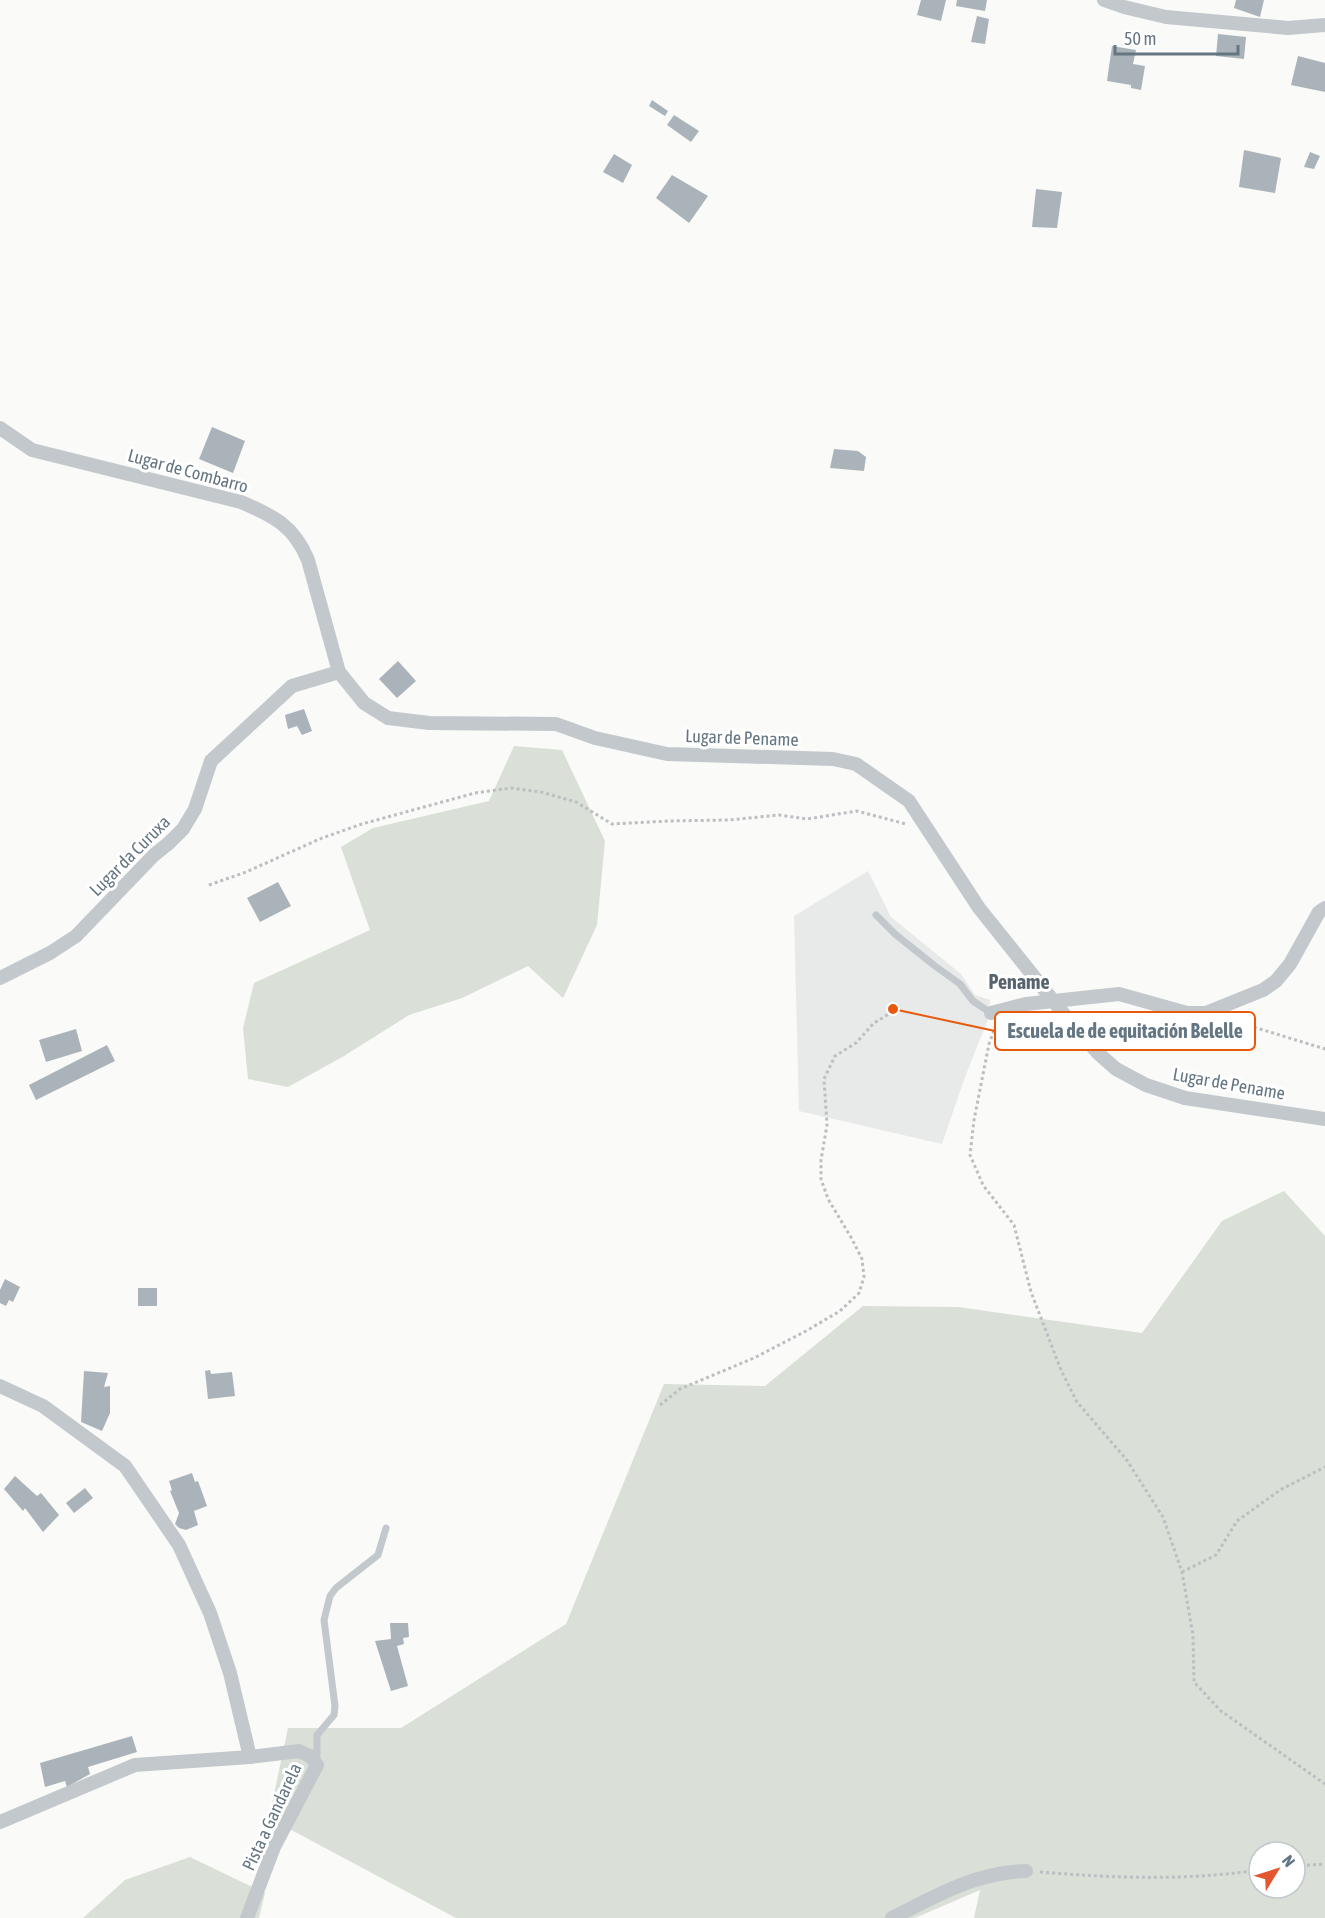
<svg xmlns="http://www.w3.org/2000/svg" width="1325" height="1918" viewBox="0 0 1325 1918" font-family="'Asap Condensed',sans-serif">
<rect width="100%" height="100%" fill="#fafaf8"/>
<path fill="#e8e9e9" d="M868 871 891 917 961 974 975 995 990 1000 988 1019 965 1077 942 1144 799 1111 794 916Z"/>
<g fill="#dadfd7" fill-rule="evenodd">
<path d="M514 746 562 750 605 841 597 925 563 998 528 966 462 998 409 1015 344 1056 288 1087 248 1079 243 1028 254 983 370 930 341 847 373 828 489 801Z"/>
<path d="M1284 1191 1325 1236V1918H974L980 1890 915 1918H456L269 1818 288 1728H401L566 1624 664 1384 765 1386 863 1306 958 1307 1142 1333 1222 1221ZM1259 1852H1295V1888H1259Z"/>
<path d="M190 1857 265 1893 259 1918H83L125 1880Z"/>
</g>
<g fill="#aab3b9">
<path d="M921 0H946L941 21 917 15Z"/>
<path d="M957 0H987L985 11 956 6Z"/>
<path d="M1236 0H1264L1260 17 1234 8Z"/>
<path d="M977 16 989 19 985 44 971 42Z"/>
<path d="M1218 34 1246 37 1244 59 1216 56Z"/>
<path d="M1112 46 1136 50 1133 64 1145 66 1141 90 1131 88V85L1107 81Z"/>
<path d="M1298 56 1325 63V92L1291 85Z"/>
<path d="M652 100 668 111 665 116 649 106Z"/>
<path d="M674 115 699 131 691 142 667 125Z"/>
<path d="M1244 150 1281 158 1275 193 1239 187Z"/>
<path d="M1310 152 1320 156 1314 169 1304 167Z"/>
<path d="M614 154 632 165 623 183 603 172Z"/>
<path d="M672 175 708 196 689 223 656 198Z"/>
<path d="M1036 189 1062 192 1057 228 1032 227Z"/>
<path d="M212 427 245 441 233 473 199 459Z"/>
<path d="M834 449 858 451 866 457 864 471 830 468Z"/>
<path d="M398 661 416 681 397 698 379 679Z"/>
<path d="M304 709 312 731 302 735 297 726 288 729 285 715Z"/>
<path d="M278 882 291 906 260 922 247 898Z"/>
<path d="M76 1029 82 1051 46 1062 39 1040Z"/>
<path d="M107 1045 115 1061 36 1100 29 1085Z"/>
<path d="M5 1279 20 1287 13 1302 9 1300 6 1306 0 1303V1290Z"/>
<rect x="138" y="1288" width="19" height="18"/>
<path d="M210 1370 211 1374 232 1372 235 1396 208 1399 205 1371Z"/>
<path d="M84 1371 108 1373 104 1387 110 1386V1413L102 1431 81 1422Z"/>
<path d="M192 1473 195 1482 198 1481 207 1506 194 1511 198 1525 186 1530 179 1528 175 1524 179 1513 170 1491 172 1490 169 1481Z"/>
<path d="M15 1476 37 1496 41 1493 59 1515 43 1532 25 1508 23 1511 4 1489Z"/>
<path d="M85 1488 93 1498 74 1513 66 1503Z"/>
<path d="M390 1623H408L409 1637 403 1638 404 1644 397 1646 408 1686 391 1691 375 1641 391 1639Z"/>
<path d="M132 1736 137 1752 88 1767 90 1774 67 1787 65 1781 45 1787 40 1763Z"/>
</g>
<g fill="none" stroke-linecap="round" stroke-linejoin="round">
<g stroke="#bbbfc2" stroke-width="3" stroke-dasharray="3 3" stroke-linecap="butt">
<path d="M209 885 246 872 322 838 362 824 475 793 511 788 541 792 576 802 612 824 669 821 729 820 779 815 807 819 857 811 906 824"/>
<path d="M1231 1020 1325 1049"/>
<path d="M996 1025 989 1044 974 1120 970 1155 983 1185 1014 1225 1031 1292 1061 1370 1077 1402 1126 1459 1163 1517 1182 1572 1193 1635 1194 1682 1221 1711 1325 1784"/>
<path d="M660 1405 680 1389 754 1358 806 1331 840 1311 859 1293 864 1277 862 1259 852 1239 828 1199 821 1179V1160L827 1125 824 1079 835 1056 856 1043 874 1023 892 1012"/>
<path d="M1182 1572 1216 1555 1237 1521 1280 1490 1325 1467"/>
<path d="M1295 1866 1325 1864"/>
<path d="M1040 1872C1115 1878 1184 1881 1259 1870"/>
</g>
<g stroke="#c3c8cc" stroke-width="7">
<path d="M876 915 895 934 935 966 960 984 973 1001 991 1013"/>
<path d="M317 1762V1735L334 1715 335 1706 324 1620 330 1596 336 1588 378 1555 386 1528"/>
</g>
<g stroke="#c3c8cc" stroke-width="14">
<path d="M1104 0 1124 7 1166 17 1288 28 1325 25"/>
<path d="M0 428 32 450 241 502C274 516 294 526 308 560L339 672 364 703 388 718 429 723 556 724 595 738 667 754 833 759 856 764 909 801 979 908 1071 1023 1099 1054 1116 1069 1146 1085 1185 1098 1325 1119"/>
<path d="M0 978 50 953 76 936 154 855 169 843 183 829 195 809 211 761 292 686 339 672"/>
<path d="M991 1013 1026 1004 1119 994 1187 1013H1206L1263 990 1276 981 1290 964 1319 912 1325 908"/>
<path d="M0 1386 43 1406 125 1466 179 1545 210 1613 230 1673 250 1757"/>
<path d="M0 1822 135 1765 250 1757 299 1751 310 1756 317 1765 274 1847 247 1918"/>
<path d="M892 1918C936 1896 976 1872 1026 1871"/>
</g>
</g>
<g text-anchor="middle" stroke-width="6" stroke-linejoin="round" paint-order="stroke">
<g font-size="18" fill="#657683" stroke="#fff">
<text transform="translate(188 471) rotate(15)" y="6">Lugar de Combarro</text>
<text transform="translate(742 738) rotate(2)" y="6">Lugar de Pename</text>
<text transform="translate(130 856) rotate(-45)" y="6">Lugar da Curuxa</text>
<text transform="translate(1229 1084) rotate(10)" y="6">Lugar de Pename</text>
<text transform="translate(272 1817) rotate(-65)" y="6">Pista a Gandarela</text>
</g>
<g font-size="20" font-weight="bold" fill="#57646e" stroke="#fff">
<text x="1019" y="989">Pename</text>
</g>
</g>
<path fill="none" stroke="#e8590c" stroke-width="2" d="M893 1009L995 1031"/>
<circle fill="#e8590c" stroke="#fff" stroke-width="2" cx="893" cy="1009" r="6"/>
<rect fill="#fff" stroke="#e8590c" stroke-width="2" x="995" y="1012" width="260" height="38" rx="6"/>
<g font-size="20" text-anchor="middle" font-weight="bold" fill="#657683">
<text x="1125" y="1038">Escuela de de equitación Belelle</text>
</g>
<g transform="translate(1277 1870) rotate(52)"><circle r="28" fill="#ffffff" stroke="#c1c8cd" stroke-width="1.5"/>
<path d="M0-4.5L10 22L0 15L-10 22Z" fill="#e4572e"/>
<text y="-9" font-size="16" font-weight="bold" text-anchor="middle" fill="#657683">N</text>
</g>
<path d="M1115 45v9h123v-9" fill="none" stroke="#657683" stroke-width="3"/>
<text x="1124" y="45" font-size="18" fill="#657683" stroke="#ffffff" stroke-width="4.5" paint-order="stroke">50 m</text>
</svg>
